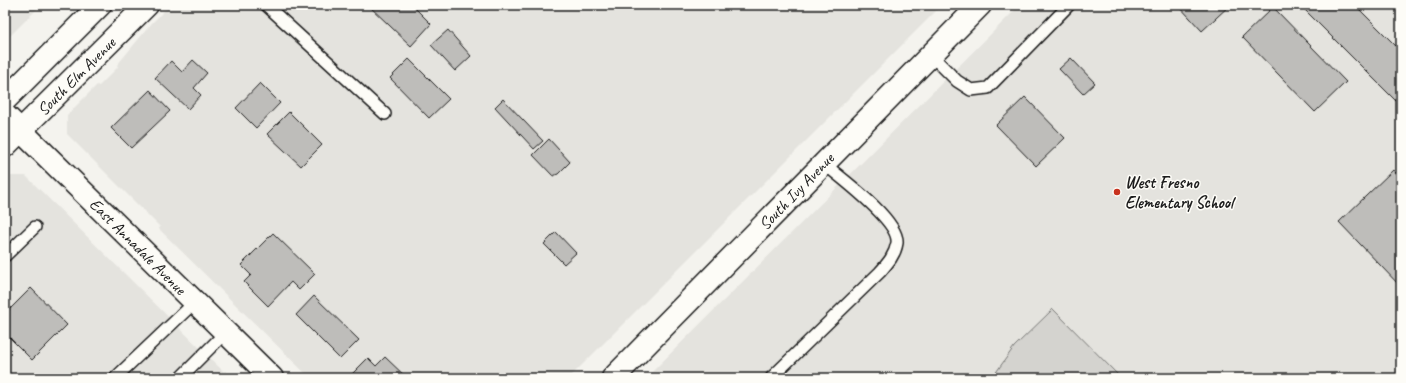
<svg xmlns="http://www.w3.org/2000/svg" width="1406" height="383" viewBox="0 0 1406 383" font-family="Caveat,sans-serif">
<rect width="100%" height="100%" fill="#f4f3ee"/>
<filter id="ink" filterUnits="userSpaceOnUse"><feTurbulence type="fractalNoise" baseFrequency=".025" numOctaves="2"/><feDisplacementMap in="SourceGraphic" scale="8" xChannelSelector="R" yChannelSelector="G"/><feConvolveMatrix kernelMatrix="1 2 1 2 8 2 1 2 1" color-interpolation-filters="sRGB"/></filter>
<g filter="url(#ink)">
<g fill="#e4e3de">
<path d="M5 5H41L5 41Z"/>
<path d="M170 5H942L569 378H310L159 229 160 227 67 134V115L97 85 99 86 118 67 117 65 152 23Z"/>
<path d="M1020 5H1401V378H646Z"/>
<path d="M7 176H26L224 372 225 371 233 378H5V178Z"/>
</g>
<path fill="#d4d3cf" stroke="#787876" d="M1053 309 1121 378H992L1014 347Z"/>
<g fill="#bebdba" stroke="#1c1c1c">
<path d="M368 5H412L431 24 411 46Z"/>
<path d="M1178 5H1230L1202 31Z"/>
<path d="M1300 5H1355L1401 51V97L1396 101Z"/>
<path d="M1273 7 1346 82 1315 112 1242 37Z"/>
<path d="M448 30 471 56 455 71 431 45Z"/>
<path d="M1071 58 1095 83 1083 94 1059 69Z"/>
<path d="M409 59 449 99 429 118 390 78Z"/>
<path d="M193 60 207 73 194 88 201 95 188 109 155 78 171 61 182 72Z"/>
<path d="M260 83 280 103 256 128 236 108Z"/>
<path d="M150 90 170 111 131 148 111 128Z"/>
<path d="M1025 97 1065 138 1036 166 996 125Z"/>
<path d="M503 99 543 141 534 149 495 107Z"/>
<path d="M289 112 322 145 301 166 267 134Z"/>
<path d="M549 139 570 162 558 174 553 176 533 155Z"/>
<path d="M1393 170 1401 178V287L1339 222Z"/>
<path d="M556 232 576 253 564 264 544 244Z"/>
<path d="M273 233 315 274 299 290 291 282 268 306 244 282 251 275 241 265Z"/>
<path d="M31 288 67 325 32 360 5 333V314Z"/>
<path d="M314 296 359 340 340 359 296 315Z"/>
<path d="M385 357 407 378H348L368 358 376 366Z"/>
</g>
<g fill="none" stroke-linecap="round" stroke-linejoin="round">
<g stroke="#1c1c1c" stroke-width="14">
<g id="service">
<path d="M266 5 385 114"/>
<path d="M930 54 957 81 971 90 988 88 1069 5"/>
<path d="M5 256 35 227"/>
<path d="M115 378 195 302"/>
<path d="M180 378 226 332"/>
<path d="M771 378 880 272C888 263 895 255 897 243 900 221 840 177 823 163"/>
</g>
</g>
<g stroke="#1c1c1c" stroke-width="25">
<g id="minor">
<path d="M5 115 272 378"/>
<path d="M613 378 980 5"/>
</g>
</g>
<g stroke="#1c1c1c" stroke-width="25">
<g id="secondary">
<path d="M5 100 100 5"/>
<path d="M5 146 147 5"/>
</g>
</g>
<use href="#service" stroke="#fdfcf7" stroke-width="11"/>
<use href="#minor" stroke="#fdfcf7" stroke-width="22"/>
<use href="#secondary" stroke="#fdfcf7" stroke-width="22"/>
</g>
</g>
<circle fill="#c8321e" stroke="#fdfcf7" stroke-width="1.5" cx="1117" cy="192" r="4"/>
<g text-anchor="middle" stroke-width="3" stroke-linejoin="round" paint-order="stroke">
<g font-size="17" fill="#1c1c1c" stroke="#fdfcf7">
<text transform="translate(76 76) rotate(-45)" y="6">South Elm Avenue</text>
<text transform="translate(796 191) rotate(-46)" y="6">South Ivy Avenue</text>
<text transform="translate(138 246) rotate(45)" y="6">East Annadale Avenue</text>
</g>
<g font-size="17" font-weight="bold" fill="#1c1c1c" stroke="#fdfcf7" text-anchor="start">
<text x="1125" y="188">West Fresno<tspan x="1125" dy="20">Elementary School</tspan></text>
</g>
</g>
<rect width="1406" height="383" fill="none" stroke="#fdfcf7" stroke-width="20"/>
<rect x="10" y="10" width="1386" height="363" fill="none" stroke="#1c1c1c" stroke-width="1.5" filter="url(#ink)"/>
</svg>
